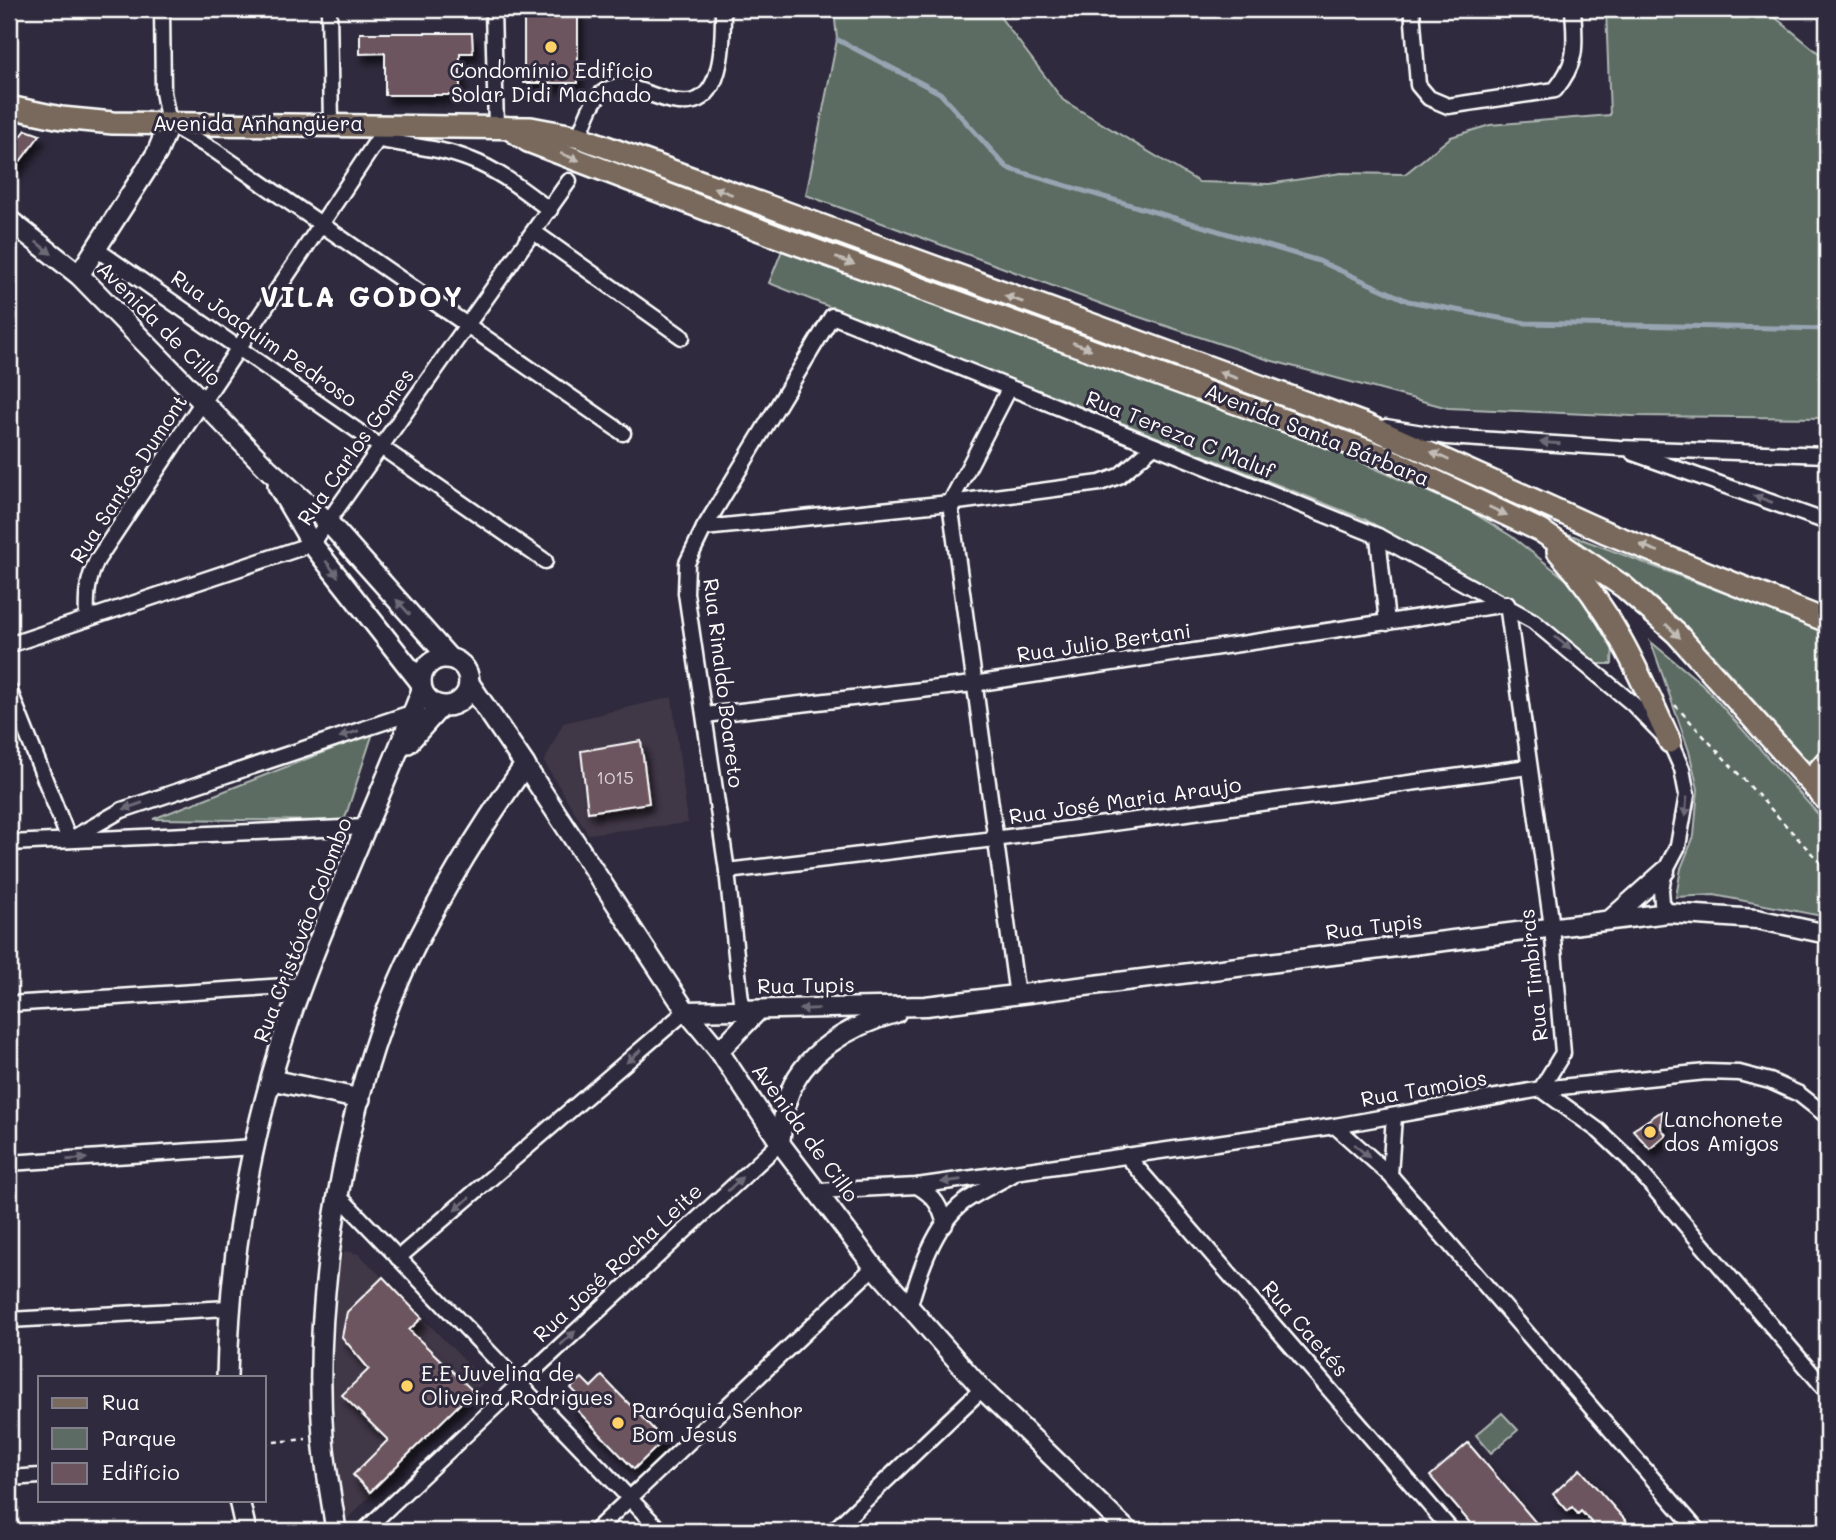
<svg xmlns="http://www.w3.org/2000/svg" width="1836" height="1540" viewBox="0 0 1836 1540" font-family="Mali,sans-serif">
<defs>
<filter id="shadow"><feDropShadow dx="4.5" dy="8" stdDeviation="3.5" flood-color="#0009"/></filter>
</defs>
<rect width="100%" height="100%" fill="#2f2a3d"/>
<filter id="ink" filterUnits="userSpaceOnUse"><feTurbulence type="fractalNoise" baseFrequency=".0143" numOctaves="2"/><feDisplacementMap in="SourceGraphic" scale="14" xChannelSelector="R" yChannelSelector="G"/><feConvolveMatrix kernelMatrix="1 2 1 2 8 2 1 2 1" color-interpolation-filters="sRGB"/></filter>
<g filter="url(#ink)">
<g fill="#413747">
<path d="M672 697 688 823 588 834 544 762 563 723Z"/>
<path d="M345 1251 359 1254 485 1381 346 1520 339 1489 333 1390 336 1307 340 1264Z"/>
</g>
<g fill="#5c6c64" stroke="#aeb6b2" stroke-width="2">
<path d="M834 9H994L1063 100 1199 182 1269 184 1341 173 1405 174 1451 137 1490 125 1610 115 1606 9H1765L1827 60V418L1633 416 1448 408 1269 360 1118 310 806 195 837 40Z"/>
<path d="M787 238 1267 421 1467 509 1511 536 1585 594 1613 642 1612 664H1591L1513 601 1364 519 769 283Z"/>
<path d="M1563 532 1827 632V742L1809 763 1713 655 1656 599Z"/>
<path d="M1651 642 1702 684 1827 824V917L1714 895 1676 897 1681 868 1694 836 1698 789 1689 751Z"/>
<path d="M373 733 344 821 153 819Z"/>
<path d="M1502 1413 1518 1430 1491 1453 1476 1435Z"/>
</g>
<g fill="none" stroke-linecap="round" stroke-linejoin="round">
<path stroke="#97a4b1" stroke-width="5" d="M838 40 940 93 1007 168 1319 261 1408 301 1526 323 1827 329"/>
</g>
<g fill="#6c545e" stroke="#fff" stroke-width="2" filter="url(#shadow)">
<rect x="524" y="9" width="54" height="74"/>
<path d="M360 33H472L473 53H460V95H385V53L360 54Z"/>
<path d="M26 130 40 135 9 176V133L18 140Z"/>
<path d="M641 741 649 803 588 812 581 751Z"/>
<path d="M1662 1111 1661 1128 1666 1135 1650 1149 1633 1130Z"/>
<path d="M383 1277 422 1318 409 1330 473 1391 370 1492 353 1475 388 1440 342 1395 369 1369 342 1337 347 1312Z"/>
<path d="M602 1376 664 1440 634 1469 572 1405 580 1397 571 1388 582 1378 591 1387Z"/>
<path d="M1468 1443 1543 1531H1477L1430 1476Z"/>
<path d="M1580 1469 1601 1493 1635 1531H1599L1581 1511 1578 1514 1572 1507 1568 1511 1553 1494Z"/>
</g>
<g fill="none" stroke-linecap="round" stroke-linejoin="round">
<g stroke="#fff" stroke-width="19">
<g id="minor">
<path d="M162 9 163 92 169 124 214 150 623 433"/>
<path d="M329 9 331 125"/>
<path d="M493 9 496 128"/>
<path d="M1412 9 1418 85 1429 98 1448 106 1555 90C1579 61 1575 44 1573 9"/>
<path d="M1825 9 1827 11"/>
<path d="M579 137C585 122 591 99 605 91 617 83 628 87 641 91 657 96 677 106 694 101 724 93 723 35 723 9"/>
<path d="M380 140C410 146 442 148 471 160 500 171 525 192 550 210"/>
<path d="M534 232 682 337"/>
<path d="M96 249 545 561"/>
<path d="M1009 389 950 503 1017 996"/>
<path d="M1386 427 1447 437 1619 448 1827 455"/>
<path d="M1633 453 1827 522"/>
<path d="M704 528 950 503 1100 483 1119 476 1154 446"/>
<path d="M1378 536 1387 623"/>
<path d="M1507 604 1552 927 1563 1053 1541 1089 1599 1131 1629 1159 1827 1391"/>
<path d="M87 619C86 596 87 581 97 560L388 124"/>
<path d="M9 645 312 544 569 181"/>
<path d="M9 689 69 840"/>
<path d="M705 715 973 684 1507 604"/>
<path d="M69 840 122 810 414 712"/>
<path d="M9 843 366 827"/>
<path d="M727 871 994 839 1528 767"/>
<path d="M9 1004 301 985"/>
<path d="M742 1010 727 871 686 593 687 563 704 528 832 316 1378 536 1533 621 1633 704 1670 742 1682 769 1687 795 1678 846 1665 871 1661 889 1662 903 1668 913"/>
<path d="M1335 1126 1390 1175 1698 1531"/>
<path d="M1126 1155 1452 1531"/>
<path d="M9 1163 254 1147"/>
<path d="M1390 1175 1394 1116"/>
<path d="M917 1186C935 1197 940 1205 945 1225"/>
<path d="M817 1191 917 1186 1335 1126 1541 1089 1706 1072 1739 1073 1770 1081 1799 1094 1827 1116"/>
<path d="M340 1197 661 1531"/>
<path d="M398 1258 686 1011"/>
<path d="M909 1308C919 1273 934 1225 964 1202 978 1192 996 1184 1012 1175"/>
<path d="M9 1320 229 1308"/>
<path d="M9 1478 40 1476"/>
<path d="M364 1531 518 1385 780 1143"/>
<path d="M595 1531 874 1267"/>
<path d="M833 1531 982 1389"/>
</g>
</g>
<g stroke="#fff" stroke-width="23">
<g id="tertiary">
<path d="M525 765 686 1011 719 1051 780 1143 874 1267 982 1389 1128 1531"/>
<path d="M1611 919 1665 871"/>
<path d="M686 1011 926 1006 1668 913 1757 919 1827 934"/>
<path d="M719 1051 758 1011"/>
<path d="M780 1143C782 1129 783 1114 787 1100 801 1053 851 1025 896 1013"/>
</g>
</g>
<g stroke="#fff" stroke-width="24">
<g id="secondary">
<path d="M9 220 79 275 269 470 328 522 449 658"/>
<path d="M79 275 157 153 169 124"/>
<path d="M278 486 312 544 421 683"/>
<circle cx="445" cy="682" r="24"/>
<path d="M408 743 441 706"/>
<path d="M272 1080 360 1099"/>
<path d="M227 1377C230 1244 255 1109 302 984 339 885 384 789 422 690"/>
<path d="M239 1500 246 1531"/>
<path d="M336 1531C332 1500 325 1468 323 1437 312 1294 346 1095 406 965 439 895 480 829 525 765L469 683"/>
</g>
</g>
<g stroke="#fff" stroke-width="26">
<g id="primary">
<path d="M9 107 61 118 113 123 531 128 579 137 1364 424 1605 532 1827 621"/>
<path d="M510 129 528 141 781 238 1380 455 1541 531 1624 587 1677 634 1827 801"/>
<path d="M1558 551C1612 611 1638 670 1670 742"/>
<path d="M1810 780 1827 761"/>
</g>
</g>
<g stroke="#fff" stroke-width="2.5" stroke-dasharray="5 5" stroke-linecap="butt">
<path d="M1675 705 1827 870"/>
<path d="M264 1443 306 1439"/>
</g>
<use href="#minor" stroke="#2f2a3d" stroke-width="14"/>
<use href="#tertiary" stroke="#2f2a3d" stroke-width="18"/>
<use href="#secondary" stroke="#2f2a3d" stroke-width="19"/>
<use href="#primary" stroke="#78695c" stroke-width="21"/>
</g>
<defs><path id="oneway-solid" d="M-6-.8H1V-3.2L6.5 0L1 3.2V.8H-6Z" transform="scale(1.75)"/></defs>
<g fill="#c2bcb6">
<use href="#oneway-solid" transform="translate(570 157) rotate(21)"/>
<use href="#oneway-solid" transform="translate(723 191) rotate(-159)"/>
<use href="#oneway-solid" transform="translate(845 261) rotate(20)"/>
<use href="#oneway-solid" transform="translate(1014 299) rotate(-160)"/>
<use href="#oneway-solid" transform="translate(1082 346) rotate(20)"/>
<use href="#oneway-solid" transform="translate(1228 375) rotate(-160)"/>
<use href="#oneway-solid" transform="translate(1440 456) rotate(-155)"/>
<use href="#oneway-solid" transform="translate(1498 511) rotate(25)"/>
<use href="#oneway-solid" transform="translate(1649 548) rotate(-159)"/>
<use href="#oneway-solid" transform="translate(1673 631) rotate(44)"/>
</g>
<g fill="#6d6a77">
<use href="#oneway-solid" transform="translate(44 248) rotate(38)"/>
<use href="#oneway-solid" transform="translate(1550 443) rotate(-176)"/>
<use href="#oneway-solid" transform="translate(1763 499) rotate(-160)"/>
<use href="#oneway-solid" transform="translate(332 569) rotate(52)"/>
<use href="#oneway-solid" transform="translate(403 607) rotate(-132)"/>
<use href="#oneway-solid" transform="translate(1563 643) rotate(38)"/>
<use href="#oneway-solid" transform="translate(349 734) rotate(161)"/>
<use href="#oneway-solid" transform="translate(133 806) rotate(161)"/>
<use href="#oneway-solid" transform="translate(1686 807) rotate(95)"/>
<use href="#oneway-solid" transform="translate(809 1009) rotate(178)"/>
<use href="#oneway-solid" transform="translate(634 1056) rotate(139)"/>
<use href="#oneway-solid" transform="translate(1362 1151) rotate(42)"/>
<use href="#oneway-solid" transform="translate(77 1159) rotate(-4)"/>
<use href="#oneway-solid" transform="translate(951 1181) rotate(172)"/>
<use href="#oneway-solid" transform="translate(735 1184) rotate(-43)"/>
<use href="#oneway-solid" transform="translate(462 1204) rotate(139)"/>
<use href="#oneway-solid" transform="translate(568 1338) rotate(-43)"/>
</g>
</g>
<g fill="#ffd166" stroke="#2f2a3d" stroke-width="2.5">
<circle cx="551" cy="47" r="7"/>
<circle cx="1650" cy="1132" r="7"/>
<circle cx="407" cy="1386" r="7"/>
<circle cx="618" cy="1423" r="7"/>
</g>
<g text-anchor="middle" stroke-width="6" stroke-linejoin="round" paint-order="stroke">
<g font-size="18" fill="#dad4d7">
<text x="615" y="784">1015</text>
</g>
<g font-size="21" fill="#fff" stroke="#2f2a3d" text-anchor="start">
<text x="551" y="78" text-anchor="middle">Condomínio Edifício<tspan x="551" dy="24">Solar Didi Machado</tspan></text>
<text x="1664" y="1127">Lanchonete<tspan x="1664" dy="24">dos Amigos</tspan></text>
<text x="421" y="1381">E.E Juvelina de<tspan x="421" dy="24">Oliveira Rodrigues</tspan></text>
<text x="632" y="1418">Paróquia Senhor<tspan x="632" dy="24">Bom Jesus</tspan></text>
</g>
<g font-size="21" fill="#fff" stroke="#2f2a3d">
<text x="258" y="131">Avenida Anhangüera</text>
<text transform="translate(159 324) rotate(45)" y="7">Avenida de Cillo</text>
<text transform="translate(264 339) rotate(35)" y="7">Rua Joaquim Pedroso</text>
<text transform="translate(1180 435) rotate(22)" y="7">Rua Tereza C Maluf</text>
<text transform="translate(1317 435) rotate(22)" y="7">Avenida Santa Bárbara</text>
<text transform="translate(356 447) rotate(-55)" y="7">Rua Carlos Gomes</text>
<text transform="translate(129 479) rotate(-57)" y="7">Rua Santos Dumont</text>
<text transform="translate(1104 643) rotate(-8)" y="7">Rua Julio Bertani</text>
<text transform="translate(723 683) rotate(83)" y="7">Rua Rinaldo Boareto</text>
<text transform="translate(1125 801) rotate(-8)" y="7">Rua José Maria Araujo</text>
<text transform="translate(1374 927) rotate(-7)" y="7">Rua Tupis</text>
<text transform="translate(303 930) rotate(-69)" y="7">Rua Cristóvão Colombo</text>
<text transform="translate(1534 975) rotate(-96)" y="7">Rua Timbiras</text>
<text transform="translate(806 986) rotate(-1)" y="7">Rua Tupis</text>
<text transform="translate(1424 1089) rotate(-10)" y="7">Rua Tamoios</text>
<text transform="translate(805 1133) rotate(54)" y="7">Avenida de Cillo</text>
<text transform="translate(618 1263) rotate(-43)" y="7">Rua José Rocha Leite</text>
<text transform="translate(1305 1329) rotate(49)" y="7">Rua Caetés</text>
</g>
<g font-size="28" font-weight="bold" letter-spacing="2" fill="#fff" stroke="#2f2a3d">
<text x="362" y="307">VILA GODOY</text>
</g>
</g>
<rect width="1836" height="1540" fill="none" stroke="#2f2a3d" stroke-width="35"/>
<rect x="18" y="18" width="1801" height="1505" fill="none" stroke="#fff" stroke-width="2.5" filter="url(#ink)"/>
<rect x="38" y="1376" width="228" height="126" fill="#2f2a3d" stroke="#827f8b" stroke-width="2"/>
<rect x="52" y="1398" width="35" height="10" fill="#78695c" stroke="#827f8b" stroke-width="2"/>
<text x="102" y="1410" font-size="21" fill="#ffffff">Rua</text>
<rect x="52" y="1428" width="35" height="21" fill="#5c6c64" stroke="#827f8b" stroke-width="2"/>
<text x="102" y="1446" font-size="21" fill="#ffffff">Parque</text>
<rect x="52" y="1463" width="35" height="21" fill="#6c545e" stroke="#827f8b" stroke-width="2"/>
<text x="102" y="1480" font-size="21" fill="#ffffff">Edifício</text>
</svg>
